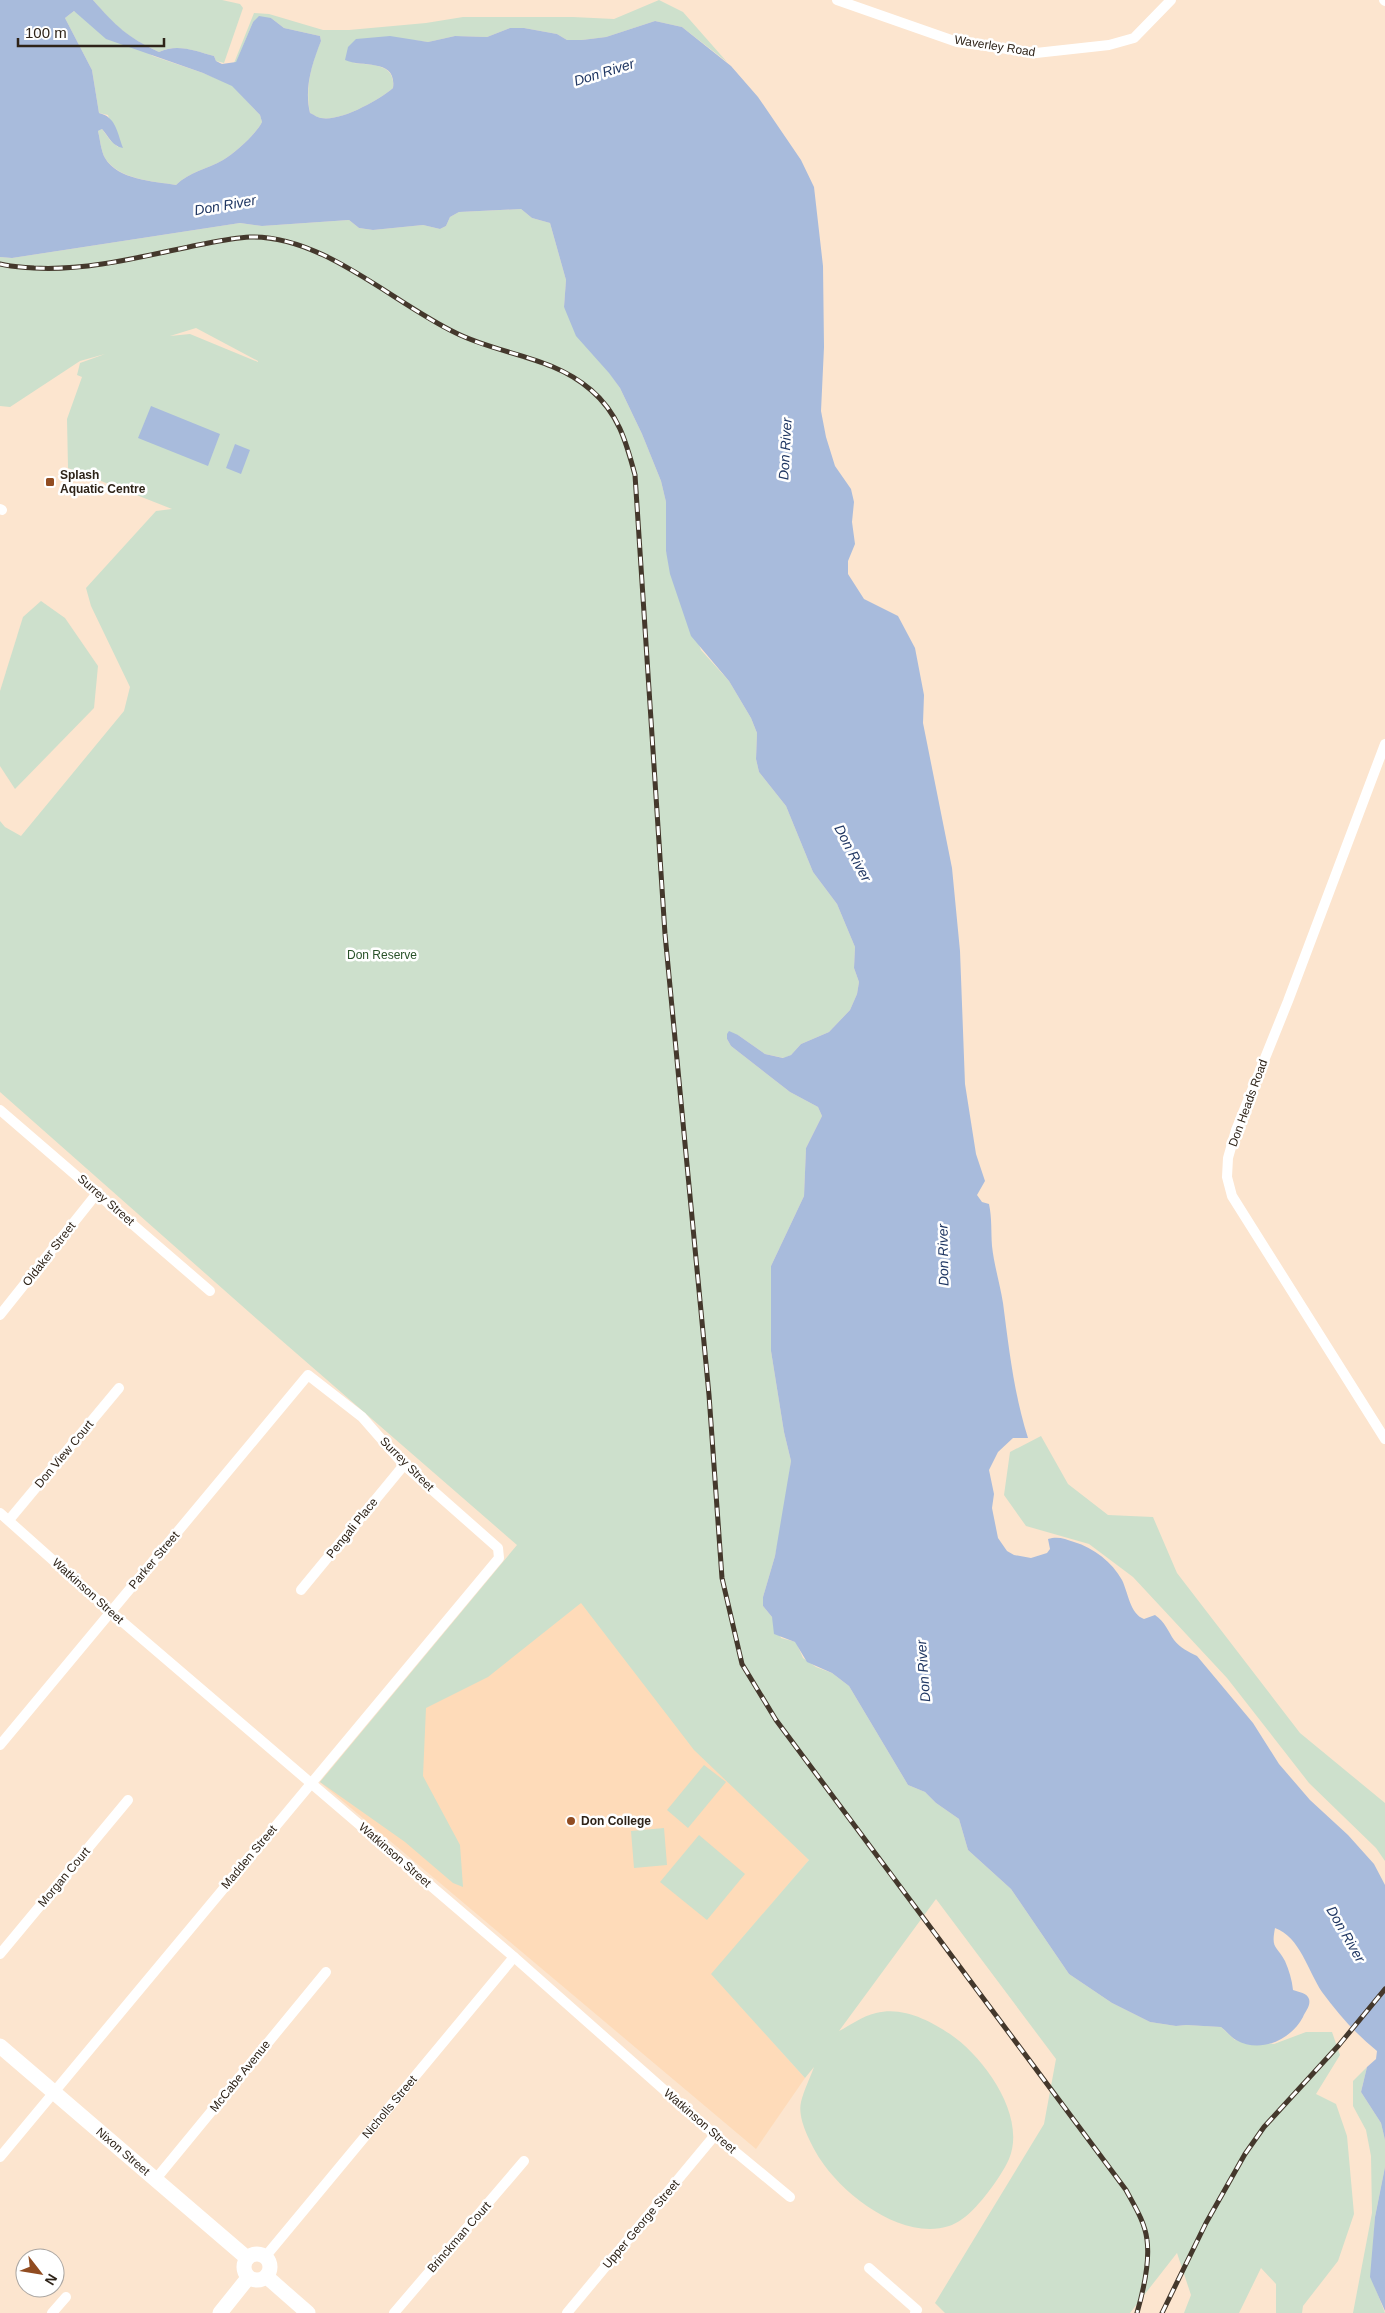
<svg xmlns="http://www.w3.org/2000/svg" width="1385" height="2313" viewBox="0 0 1385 2313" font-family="Helvetica,sans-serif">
<rect width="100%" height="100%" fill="#fce5cf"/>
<path fill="#fedbb9" d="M518 1545 581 1602 809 1860 712 1974 805 2078 756 2149 320 1782Z"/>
<g fill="#cde0cc" fill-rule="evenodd">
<path d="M93 0H222L240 4 243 8 224 63 216 61 214 56C196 51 176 43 159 52 127 37 116 27 93 0Z"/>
<path d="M659 0 683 12 727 62 682 27 655 21 606 37 582 40H567L557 34 524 28H510L487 37 455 36 428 42 412 40 353 63C371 65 396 63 393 88 379 100 340 122 321 118 317 118 313 114 310 113 305 88 311 64 321 41L320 36 284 28 271 18 253 22 236 63H234L254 13 269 14 323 30H349L426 23 463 17H573L614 19Z"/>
<path d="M74 11 153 56 203 73 232 85 260 115 262 122C256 134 236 152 223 160 207 169 189 172 176 185 153 181 119 180 105 158 101 151 100 139 98 131L102 129 110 140 118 147 108 115 99 113 92 70 65 18Z"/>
<path d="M521 209 532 218 550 223 566 280 564 307 620 388 642 434 661 481 666 502V551L701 650 729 681 751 718 757 733 756 759 759 772 786 806 813 872 837 904 855 947 854 968 859 982 857 994 850 1010 829 1032 801 1044 791 1055 784 1058 765 1054 738 1035 727 1039 731 1046 790 1092 818 1107 822 1116 806 1148 804 1196 771 1266V1351L784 1432 791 1461 785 1509 775 1556 763 1597V1606L772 1617 781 1638 796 1642 803 1658 816 1667 832 1673 849 1686 908 1785 925 1792 936 1803 959 1819 968 1850 1011 1889 1069 1974 1112 2003 1150 2022 1176 2026 1186 2025 1221 2027 1235 2040 1274 2044 1306 2032H1332L1340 2055 1316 2094 1336 2104 1347 2136 1354 2214 1338 2261 1303 2306 1302 2313H1276V2284L1261 2268 1239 2313H1184L1191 2295 1177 2253 1130 2313H945L935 2303 1044 2124 1056 2059 936 1899 839 2031C851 2025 862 2016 876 2013 902 2006 929 2020 950 2034 984 2057 1027 2116 1009 2159 1004 2170 996 2182 989 2191 979 2204 965 2221 949 2226 903 2241 844 2196 820 2159 811 2144 797 2119 801 2102 804 2090 810 2078 814 2067L805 2078 711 1974 809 1860 694 1750 581 1603 488 1677 426 1708 423 1776 460 1845 463 1887 453 1883 405 1842 320 1782 517 1545 258 1320 0 1092V821L5 827 21 836 124 711 130 687 91 606 86 588 156 511 172 509 68 468 67 419 82 377 77 375 80 363 105 354 80 361 10 407 0 406V257L12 258 240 223 262 226 349 220 359 228 373 230 423 225 440 229 446 226 450 217 459 212ZM196 328 258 361V362L190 334 170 336Z"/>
<path d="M41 601 65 618 98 666 94 708 15 789 0 766V691L23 617Z"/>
<path d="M1041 1436 1068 1484 1108 1515 1153 1517 1177 1573 1300 1733 1385 1803V1861L1376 1848 1309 1783 1227 1678 1133 1577 1089 1544 1026 1526 1004 1495 1010 1452Z"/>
<path d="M704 1765 726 1782 688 1828 667 1810Z"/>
<path d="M664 1828 667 1865 634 1868 631 1831Z"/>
<path d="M699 1835 745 1874 707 1920 660 1882Z"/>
<path d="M1367 2067 1361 2092 1381 2123 1385 2140V2167L1375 2217 1371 2277 1385 2313H1353L1372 2213 1371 2156 1366 2130 1353 2106V2081Z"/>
</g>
<g fill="#a8bbdc" fill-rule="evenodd">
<path d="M0 0H93C116 26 127 37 159 52 177 43 196 51 214 56L216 61 222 64 236 62 253 22 259 16 271 18 284 28 320 36 321 41C312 64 304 88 310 113 313 114 318 118 321 118 340 122 379 100 393 88 397 58 363 68 345 60L348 47 356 39 390 36 428 42 455 36 487 37 510 28H524L557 34 567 40H582L606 37 655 21 682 27 731 66 758 97 801 160 814 187 823 266 824 347 821 411 826 437 835 466 851 489 854 502 852 522 855 544 848 561V574L864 599 898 616 915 648 924 695 923 723 952 868 960 951 965 1084 976 1154 985 1181 977 1195 982 1202 989 1204C992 1218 991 1232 992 1246 994 1265 1000 1284 1003 1303 1009 1349 1014 1394 1028 1438H1013L998 1452 989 1470 994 1494 992 1508 998 1538 1007 1551 1014 1555 1031 1558 1047 1553 1050 1549 1048 1539C1058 1536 1065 1539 1074 1542 1094 1548 1112 1562 1122 1580 1128 1592 1130 1614 1144 1619L1155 1615C1165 1622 1168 1631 1174 1640 1180 1648 1189 1652 1197 1656L1253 1723 1279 1764 1310 1800 1348 1835 1374 1864 1385 1885V2140L1381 2123 1361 2092 1367 2067 1376 2059 1377 2051C1356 2034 1338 2014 1322 1992 1308 1971 1300 1937 1275 1928 1271 1949 1276 1945 1285 1961 1289 1970 1292 1980 1293 1990 1299 1992 1307 1993 1309 1999 1311 2006 1305 2012 1303 2017 1291 2040 1260 2054 1236 2040 1231 2037 1226 2031 1221 2027L1186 2025 1176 2026 1150 2022 1112 2003 1069 1974 1011 1889 968 1850 959 1819 936 1803 925 1792 908 1785 849 1686 832 1673 807 1662 795 1642 774 1634 772 1617 763 1606V1597L775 1556 791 1461 784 1432 771 1351V1266L804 1196 806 1148 822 1116 818 1107 790 1092 731 1046 727 1039V1034L729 1031 738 1035 765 1054 783 1058 791 1055 801 1044 829 1032 850 1010 857 994 859 982 854 968 855 947 837 904 813 872 786 806 759 772 756 759 757 733 751 718 729 681 691 636 670 574 666 551V502L661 481 642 434 620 388 609 373 576 336 564 307 566 280 550 223 532 218 521 209 459 212 450 217 446 226 440 229 423 225 373 230 359 228 349 220 262 226 240 223 12 258 0 257ZM74 11 106 39 203 73 232 86 260 115 262 122C256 134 236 152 223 160 207 169 189 172 176 185 153 181 118 180 105 158 101 151 100 139 98 131L102 129C109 137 112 146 123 148 117 132 116 117 99 113L92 70 65 18Z"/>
<path d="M151 406 220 434 208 466 138 438Z"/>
<path d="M235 444 250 450 241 474 226 468Z"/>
<path d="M1385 2167V2311L1370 2277 1375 2217Z"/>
</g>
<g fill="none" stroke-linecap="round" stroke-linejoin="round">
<g stroke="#fff" stroke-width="10">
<path d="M837 0 957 42 1036 53 1109 45 1134 38 1171 0"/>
<path d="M1384 0 1385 1"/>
<path d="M0 509 2 510"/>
<path d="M1385 744 1288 1001 1236 1130 1228 1158 1227 1177 1232 1196 1385 1439"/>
<path d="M0 1110 210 1291"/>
<path d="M0 1315 98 1192"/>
<path d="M0 1513 111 1612 514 1957 715 2135 790 2197"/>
<path d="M9 1520 119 1388"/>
<path d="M301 1590 404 1465"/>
<path d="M0 1745 308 1375 362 1417 404 1465 498 1548 499 1558 0 2157"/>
<path d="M0 1954 128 1800"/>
<path d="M155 2180 326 1972"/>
<path id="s1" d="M265 2257 514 1957"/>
<path d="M869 2268 917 2310 915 2313"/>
<path d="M52 2313 66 2297"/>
<path d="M394 2313 524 2161"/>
<path d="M567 2313 715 2135"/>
</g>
<g stroke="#fff" stroke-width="15">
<path id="s2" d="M0 2046 247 2258"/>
<circle cx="257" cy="2267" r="13"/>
<path d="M267 2277 308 2313"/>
<path d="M220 2313 248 2278"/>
</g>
<g stroke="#44382c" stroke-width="5">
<g id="rail">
<path d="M0 264C11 267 22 267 34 268 88 271 144 256 198 245 214 242 233 238 250 237 323 235 393 303 456 333 500 355 552 356 591 390 618 413 626 441 635 475L665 934 709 1395 722 1578 742 1664 776 1720 1126 2190C1134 2205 1145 2222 1147 2240 1150 2262 1143 2292 1137 2313"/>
<path d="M1162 2313 1206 2223 1245 2154 1264 2127 1339 2045 1385 1989"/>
</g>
</g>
<use href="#rail" stroke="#fff" stroke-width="3" stroke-dasharray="9" stroke-linecap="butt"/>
</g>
<g fill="#914c21" stroke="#fff" stroke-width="2">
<rect x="45" y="477" width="10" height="10" rx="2.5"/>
<circle cx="571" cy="1821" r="5"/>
</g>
<g text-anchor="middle" stroke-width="5" stroke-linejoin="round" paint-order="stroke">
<g font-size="12" fill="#2e2318" stroke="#fff">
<text transform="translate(995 46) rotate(9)" y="4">Waverley Road</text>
<text transform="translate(1248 1103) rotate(-70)" y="4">Don Heads Road</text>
<text transform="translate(106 1200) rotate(41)" y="4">Surrey Street</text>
<text transform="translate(49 1254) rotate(-52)" y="4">Oldaker Street</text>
<text transform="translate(64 1454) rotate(-50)" y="4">Don View Court</text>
<text transform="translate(407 1464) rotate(45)" y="4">Surrey Street</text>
<text transform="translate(352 1528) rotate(-51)" y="4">Pengali Place</text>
<text transform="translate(154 1560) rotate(-50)" y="4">Parker Street</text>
<text transform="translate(88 1591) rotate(42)" y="4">Watkinson Street</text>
<text transform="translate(395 1855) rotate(41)" y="4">Watkinson Street</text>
<text transform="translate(249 1857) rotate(-50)" y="4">Madden Street</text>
<text transform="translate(64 1877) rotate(-50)" y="4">Morgan Court</text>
<text transform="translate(240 2076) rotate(-51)" y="4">McCabe Avenue</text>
<text dy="4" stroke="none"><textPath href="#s1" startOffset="195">Nicholls Street</textPath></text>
<text transform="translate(700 2121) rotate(41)" y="4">Watkinson Street</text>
<text dy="4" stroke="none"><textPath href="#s2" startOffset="162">Nixon Street</textPath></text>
<text transform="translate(641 2224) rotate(-50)" y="4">Upper George Street</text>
<text transform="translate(459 2237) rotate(-49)" y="4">Brinckman Court</text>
</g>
<g font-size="12" font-weight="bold" fill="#2e2318" stroke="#fff" text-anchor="start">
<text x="60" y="479">Splash<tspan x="60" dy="14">Aquatic Centre</tspan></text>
<text x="581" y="1825">Don College</text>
</g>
<g font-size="12" fill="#295229" stroke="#fff">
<text x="382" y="959">Don Reserve</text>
</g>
<g font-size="14" font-style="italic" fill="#203763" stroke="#fff">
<text transform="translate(604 72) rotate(-17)" y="5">Don River</text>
<text transform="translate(225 205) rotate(-10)" y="5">Don River</text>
<text transform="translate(785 449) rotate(-87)" y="5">Don River</text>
<text transform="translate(853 853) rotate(62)" y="5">Don River</text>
<text transform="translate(943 1255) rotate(-91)" y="5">Don River</text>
<text transform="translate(923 1671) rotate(-94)" y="5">Don River</text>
<text transform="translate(1346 1934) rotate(60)" y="5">Don River</text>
</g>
</g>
<g transform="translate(40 2273) rotate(121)"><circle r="24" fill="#ffffff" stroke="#aba7a3"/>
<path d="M0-4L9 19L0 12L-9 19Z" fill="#914c21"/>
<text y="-8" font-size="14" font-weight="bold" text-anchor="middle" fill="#2e2318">N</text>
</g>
<path d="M18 38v8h146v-8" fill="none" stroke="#2e2318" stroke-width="2.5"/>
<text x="25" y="38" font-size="15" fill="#2e2318" stroke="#ffffff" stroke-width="4" paint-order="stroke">100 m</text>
</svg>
